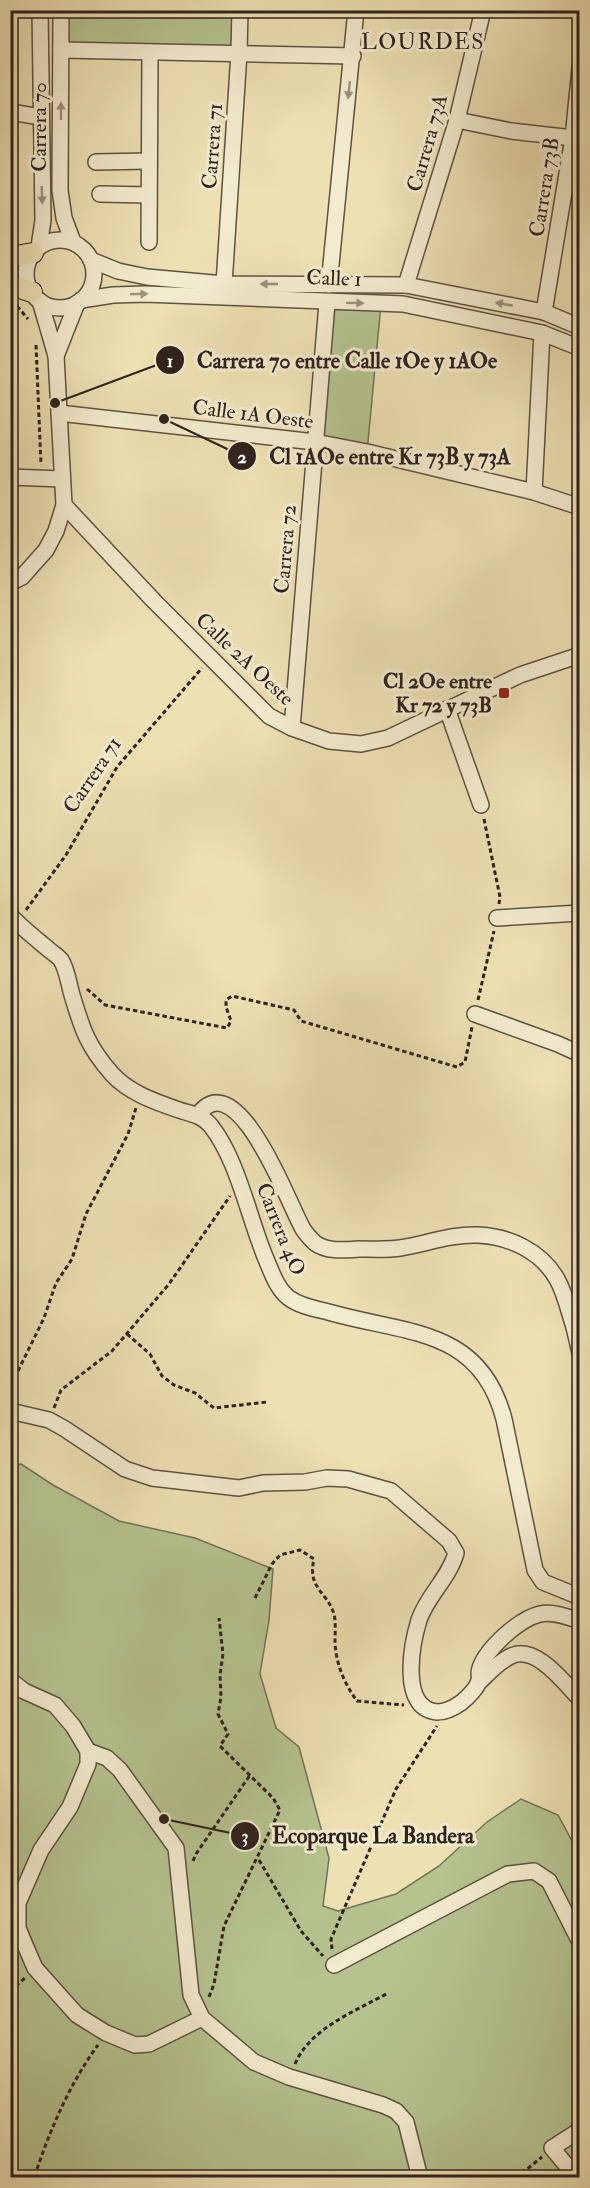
<svg xmlns="http://www.w3.org/2000/svg" width="590" height="2188" viewBox="0 0 590 2188" font-family="'IM FELL Double Pica',serif">
<rect width="100%" height="100%" fill="#ede0b3"/>
<filter id="stains"><feTurbulence type="fractalNoise" baseFrequency=".00333" numOctaves="4"/><feColorMatrix values="0 0 0 0 .2 0 0 0 0 .09 0 0 0 0 .02 0 0 0 .5 -.17"/></filter>
<radialGradient id="worn" r=".72"><stop offset=".6" stop-color="#630" stop-opacity="0"/><stop offset="1" stop-color="#630" stop-opacity=".3"/></radialGradient>
<g fill="#b5c38f" stroke="#727256" stroke-width="1.5">
<path d="M61 11H240L239 53 61 50Z"/>
<path d="M327 303 381 304 367 452 315 443Z"/>
<path d="M21 1464 53 1485 119 1521 195 1538 273 1569 269 1620 260 1674 276 1728 299 1747 329 1858 323 1906 338 1911 396 1894 439 1866 487 1822 521 1799 558 1815 579 1854 580 2177 11 2178 10 1466Z"/>
</g>
<rect fill="#9bbbb5" stroke="#707e78" stroke-width="1.5" x="158" y="11" width="58" height="7"/>
<g fill="none" stroke-linecap="round" stroke-linejoin="round">
<g stroke="#5e5242" stroke-width="18">
<g id="minor">
<path d="M61 10 60 190 64 218 73 242"/>
<path d="M61 50 353 56"/>
<path d="M10 112 41 117"/>
<path d="M457 120 511 131 573 138"/>
<path d="M96 162 149 161"/>
<path d="M100 194 149 195"/>
<circle cx="60" cy="274" r="34"/>
<path d="M149 242 150 52"/>
<path d="M39 247 43 220 40 10"/>
<path d="M91 260 118 271 147 277 224 284 406 285 544 312 580 327"/>
<path d="M224 284 239 53 240 10"/>
<path d="M329 285 356 10"/>
<path d="M406 285 457 120 483 10"/>
<path d="M81 300 113 295 145 294 403 304 542 333 580 348"/>
<path d="M544 312 573 138 580 68"/>
<path d="M56 356 77 303"/>
<path d="M59 413 315 442 367 452 534 492 580 507"/>
<path d="M10 477 62 479"/>
<path d="M534 492 542 333"/>
<path d="M64 505 154 601 269 716 292 728 329 741 361 744 388 738 520 675 580 655"/>
<path d="M10 583 22 577 46 550 56 531 64 505 56 356 40 301"/>
<path d="M447 709 481 805"/>
<path d="M292 728 327 303"/>
<path d="M10 915C21 927 35 938 47 948 51 952 58 956 61 960 67 969 69 985 72 995 82 1029 88 1047 112 1074 129 1093 156 1102 179 1110 191 1114 202 1115 211 1126 238 1160 249 1219 266 1259 272 1273 277 1289 289 1298 301 1307 318 1309 332 1313 407 1334 480 1328 504 1419L535 1570 543 1582 580 1597"/>
<path d="M497 918 580 913"/>
<path d="M475 1014 558 1044 580 1054"/>
<path d="M198 1115C237 1061 289 1205 303 1229 306 1234 311 1239 315 1243 327 1252 345 1250 359 1249 373 1249 387 1250 400 1248 425 1244 452 1234 477 1235 509 1236 541 1251 557 1279 565 1293 569 1312 574 1327H580"/>
<path d="M574 1327 580 1353"/>
<path d="M10 1411 49 1420 65 1429 125 1469 152 1478 239 1488 263 1483 305 1482 327 1478 348 1479 391 1491 449 1541 456 1553C449 1578 427 1596 419 1620 412 1643 399 1709 437 1712 446 1712 454 1708 462 1702 467 1698 477 1688 479 1681 480 1677 478 1672 480 1668 487 1648 519 1619 540 1614 552 1611 568 1617 580 1621"/>
<path d="M10 1680 24 1691 55 1705 73 1726 88 1751 107 1758 120 1770 176 1848 191 1995 202 2018 254 2062 289 2077 383 2105 396 2111 406 2122 420 2178"/>
<path d="M478 1683C489 1673 498 1662 511 1656 536 1644 565 1684 580 1699"/>
<path d="M88 1751V1764L70 1807 41 1850 18 1903V1928L25 1945 35 1968 77 2015 106 2033 135 2045 149 2044 202 2018"/>
<path d="M334 1965 508 1874 534 1871 549 1881 580 1942"/>
<path d="M577 2178 552 2148 580 2130"/>
</g>
</g>
<g stroke="#2f221c" stroke-width="22">
<g id="major">
<path d="M10 257 33 253"/>
<path d="M10 285 32 292"/>
</g>
</g>
<g stroke="#2f221c" stroke-width="3" stroke-dasharray="4.5 3" stroke-linecap="butt">
<path d="M17 306 28 319"/>
<path d="M36 345 41 465"/>
<path d="M484 819 500 897 499 904"/>
<path d="M26 910 66 855 117 767 202 668"/>
<path d="M87 989 105 1005 227 1028 231 1021 226 1007V1000L232 996 294 1010 301 1021 457 1067 465 1062 472 1027"/>
<path d="M478 1000 494 931"/>
<path d="M127 1334 150 1354 162 1376 174 1385 195 1393 214 1408 267 1402"/>
<path d="M10 1392 14 1379 44 1318 56 1283 72 1259 86 1214 128 1134 136 1108"/>
<path d="M54 1408 61 1390 112 1351 169 1284 230 1196"/>
<path d="M255 1598 272 1564 280 1555 300 1550 314 1559C307 1589 327 1591 334 1614 336 1622 335 1633 335 1642 336 1664 344 1683 357 1701L404 1705"/>
<path d="M259 1860 301 1931 323 1956"/>
<path d="M193 1861 196 1854 250 1775"/>
<path d="M332 1949 331 1939 396 1789 437 1726"/>
<path d="M10 1991 25 1978"/>
<path d="M209 1997 214 1984 224 1926 280 1810 273 1798 220 1746 228 1734 218 1714 221 1697 220 1675 223 1654 219 1618"/>
<path d="M295 2064C310 2028 356 2011 388 1993"/>
<path d="M37 2169C52 2125 71 2082 98 2045"/>
<path d="M516 2178 542 2157"/>
</g>
<use href="#minor" stroke="#f3ebce" stroke-width="15"/>
<use href="#major" stroke="#ede0b3" stroke-width="20"/>
</g>
<defs><path id="oneway-solid" d="M-6-.8H1V-3.2L6.5 0L1 3.2V.8H-6Z" transform="scale(1.5)"/></defs>
<g fill="#9b917e">
<use href="#oneway-solid" transform="translate(349 90) rotate(96)"/>
<use href="#oneway-solid" transform="translate(61 111) rotate(-90)"/>
<use href="#oneway-solid" transform="translate(42 195) rotate(88)"/>
<use href="#oneway-solid" transform="translate(269 284) rotate(-180)"/>
<use href="#oneway-solid" transform="translate(139 294) rotate(-1)"/>
<use href="#oneway-solid" transform="translate(355 303) rotate(1)"/>
<use href="#oneway-solid" transform="translate(504 304) rotate(-169)"/>
</g>
<rect fill="#8f2418" stroke="#f3ebce" stroke-width="2" x="498" y="687" width="12" height="12" rx="3"/>
<g text-anchor="middle" stroke-width="6" stroke-linejoin="round" paint-order="stroke">
<g font-size="21" fill="#2f221c" stroke="#f3ebce">
<text transform="translate(39 127) rotate(-90)" y="7">Carrera 70</text>
<text transform="translate(427 143) rotate(-74)" y="7">Carrera 73A</text>
<text transform="translate(212 146) rotate(-86)" y="7">Carrera 71</text>
<text transform="translate(544 187) rotate(-81)" y="7">Carrera 73B</text>
<text transform="translate(334 278) rotate(2)" y="7">Calle 1</text>
<text transform="translate(253 414) rotate(7)" y="7">Calle 1A Oeste</text>
<text transform="translate(285 549) rotate(-85)" y="7">Carrera 72</text>
<text transform="translate(245 659) rotate(43)" y="7">Calle 2A Oeste</text>
<text transform="translate(92 775) rotate(-56)" y="7">Carrera 71</text>
<text transform="translate(281 1229) rotate(68)" y="7">Carrera 4O</text>
</g>
<g font-size="21" font-weight="bold" fill="#2f221c" stroke="#f3ebce" text-anchor="end">
<text x="492" y="688">Cl 2Oe entre<tspan x="492" dy="24">Kr 72 y 73B</tspan></text>
</g>
<g font-size="22" letter-spacing="1.5" fill="#2f221c" stroke="#f3ebce">
<text x="423" y="49">LOURDES</text>
</g>
</g>
<path fill="none" stroke="#2f221c" stroke-width="2" d="M55 403L170 360M164 419L242 456M164 1819L245 1836"/>
<g fill="#2f221c" stroke="#f3ebce" stroke-width="2">
<circle cx="55" cy="403" r="6"/>
<circle cx="164" cy="419" r="6"/>
<circle cx="164" cy="1819" r="6"/>
<circle cx="170" cy="360" r="15"/>
<circle cx="242" cy="456" r="15"/>
<circle cx="245" cy="1836" r="15"/>
</g>
<g font-size="18" text-anchor="middle" font-weight="bold" fill="#fff">
<text x="170" y="367">1</text>
<text x="242" y="463">2</text>
<text x="245" y="1842">3</text>
</g>
<g font-size="22" text-anchor="middle" font-weight="bold" fill="#2f221c" stroke="#f3ebce" stroke-width="6" stroke-linejoin="round" paint-order="stroke">
<text x="347" y="368">Carrera 70 entre Calle 1Oe y 1AOe</text>
<text x="390" y="464">Cl 1AOe entre Kr 73B y 73A</text>
<text x="373" y="1843">Ecoparque La Bandera</text>
</g>
<rect width="590" height="2188" fill="none" stroke="#ede0b3" stroke-width="36"/>
<rect x="12" y="12" width="566" height="2164" fill="none" stroke="#2f221c" stroke-width="3"/>
<rect x="18" y="18" width="554" height="2152" fill="none" stroke="#2f221c" stroke-width="1.5"/>
<rect width="100%" height="100%" filter="url(#stains)"/>
<rect width="100%" height="100%" fill="url(#worn)"/>
</svg>
